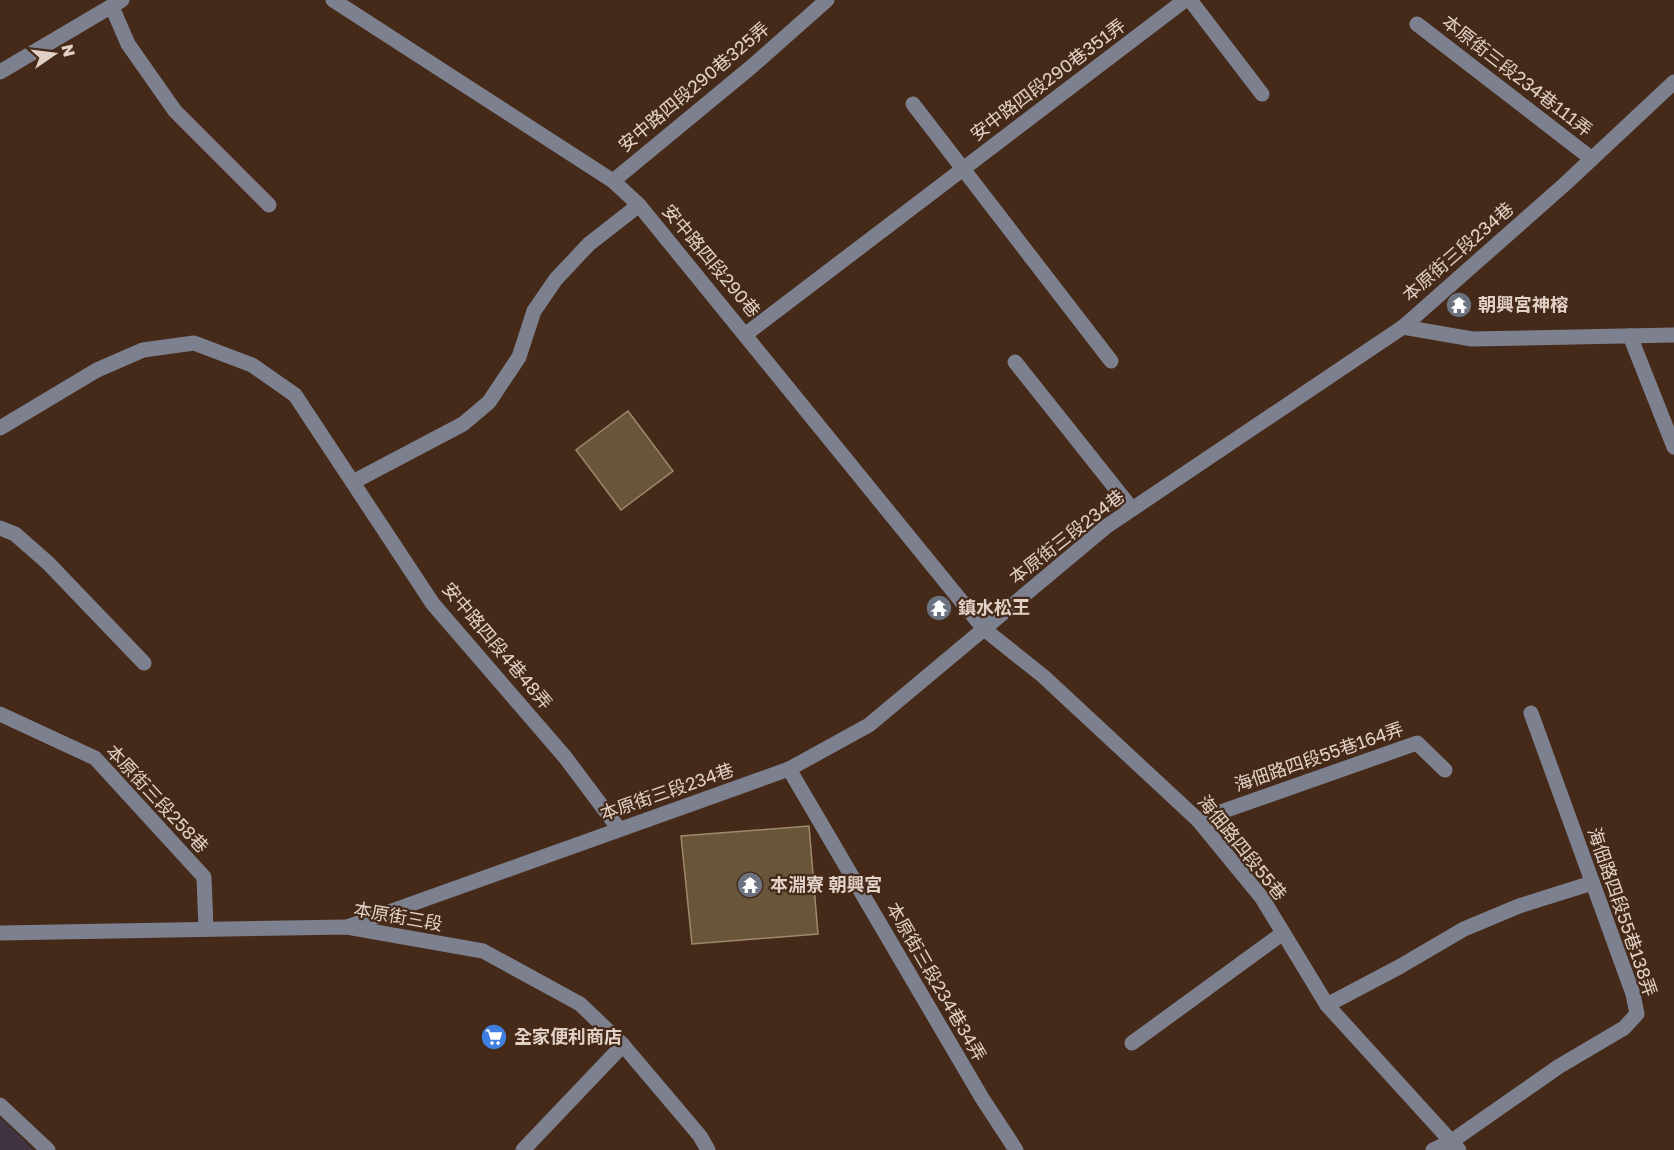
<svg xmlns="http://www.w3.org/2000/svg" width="1674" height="1150" viewBox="0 0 1674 1150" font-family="'Golos Text','Noto Sans TC',sans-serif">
<rect width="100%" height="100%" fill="#452a19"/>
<path fill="#413442" d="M0 1117 34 1150H0Z"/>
<g fill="#69563a" stroke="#9e896c" stroke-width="1.5">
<path d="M628 411 673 471 621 510 576 450Z"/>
<path d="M809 826 818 934 692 944 681 836Z"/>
</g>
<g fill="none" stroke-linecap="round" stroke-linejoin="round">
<g stroke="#7d818f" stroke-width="15">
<path d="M333 0 613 181 639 205 984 629 1043 676 1198 820 1262 898 1327 1005 1459 1150"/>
<path d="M1190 0 1262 94"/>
<path d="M112 7 128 44 175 111 269 205"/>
<path d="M1417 24 1592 159"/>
<path d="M0 72 122 0"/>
<path d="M913 104 1111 361"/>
<path d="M613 181 750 68 827 0"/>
<path d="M1403 327 1472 339 1674 335"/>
<path d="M746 334 1185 0"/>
<path d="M1630 336 1674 447"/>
<path d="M1015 362 1132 509"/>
<path d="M0 428 97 370 143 350 194 343 252 365 295 395 433 604 565 757 619 829"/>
<path d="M353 482 463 424 489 402 519 357 534 311 556 279 589 244 639 205"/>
<path d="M0 528 15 534 48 563 144 663"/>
<path d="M0 714 95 758 204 877 206 929"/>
<path d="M789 769 982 1098 1016 1150"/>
<path d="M1198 820 1417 743 1445 770"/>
<path d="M347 927 789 769 869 725 1107 526 1403 327 1565 184 1674 82"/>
<path d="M0 933 347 927 483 951 580 1004 623 1045 700 1136 708 1150"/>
<path d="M1327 1005 1399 967 1464 929 1519 906 1592 883"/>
<path d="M1132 1043 1283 933"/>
<path d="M0 1105 48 1150"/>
<path d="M523 1150 623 1045"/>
<path d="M1433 1150 1452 1141 1558 1067 1624 1028 1637 1014 1633 994 1531 713"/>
</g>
</g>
<defs>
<g id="temple-disc" transform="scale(1.35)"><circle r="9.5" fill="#6b7280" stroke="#452a19"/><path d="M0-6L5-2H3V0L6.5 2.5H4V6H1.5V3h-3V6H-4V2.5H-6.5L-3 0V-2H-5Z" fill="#fff"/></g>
<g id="supermarket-disc" transform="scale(1.35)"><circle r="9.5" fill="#3f7fe0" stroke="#452a19"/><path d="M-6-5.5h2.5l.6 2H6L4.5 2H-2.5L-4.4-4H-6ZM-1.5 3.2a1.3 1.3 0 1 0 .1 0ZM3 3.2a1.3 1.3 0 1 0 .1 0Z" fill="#fff"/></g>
</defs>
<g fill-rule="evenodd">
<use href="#temple-disc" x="1459" y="305"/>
<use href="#temple-disc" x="939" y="608"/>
<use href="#temple-disc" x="750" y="885"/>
<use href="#supermarket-disc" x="494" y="1037"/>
</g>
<g text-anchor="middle" stroke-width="4.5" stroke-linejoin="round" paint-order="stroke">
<g font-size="18" fill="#e2d1c6" stroke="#452a19">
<text transform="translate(1517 76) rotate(38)" y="6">本原街三段234巷111弄</text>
<text transform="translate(1048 80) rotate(-37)" y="6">安中路四段290巷351弄</text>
<text transform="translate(694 87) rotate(-40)" y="6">安中路四段290巷325弄</text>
<text transform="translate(1458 252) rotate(-41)" y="6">本原街三段234巷</text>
<text transform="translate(711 261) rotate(50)" y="6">安中路四段290巷</text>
<text transform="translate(1067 537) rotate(-38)" y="6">本原街三段234巷</text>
<text transform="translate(497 646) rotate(50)" y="6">安中路四段4巷48弄</text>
<text transform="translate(1319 757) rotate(-19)" y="6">海佃路四段55巷164弄</text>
<text transform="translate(667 792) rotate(-19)" y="6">本原街三段234巷</text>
<text transform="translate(157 799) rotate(47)" y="6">本原街三段258巷</text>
<text transform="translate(1242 848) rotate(51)" y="6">海佃路四段55巷</text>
<text transform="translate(1622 912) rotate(71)" y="6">海佃路四段55巷138弄</text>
<text transform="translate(398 917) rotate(10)" y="6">本原街三段</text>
<text transform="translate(936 982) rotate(60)" y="6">本原街三段234巷34弄</text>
</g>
<g font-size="18" font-weight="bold" fill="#e2d1c6" stroke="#452a19" text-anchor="start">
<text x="1478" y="311">朝興宮神榕</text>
<text x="958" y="614">鎮水松王</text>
<text x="770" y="891">本淵寮 朝興宮</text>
<text x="514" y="1043">全家便利商店</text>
</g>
</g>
<g transform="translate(54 54) rotate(76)" stroke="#452a19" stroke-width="4.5" paint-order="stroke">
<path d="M0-4.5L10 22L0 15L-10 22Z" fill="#e2d1c6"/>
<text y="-9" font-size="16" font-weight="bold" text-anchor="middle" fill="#e2d1c6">N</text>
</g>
</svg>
